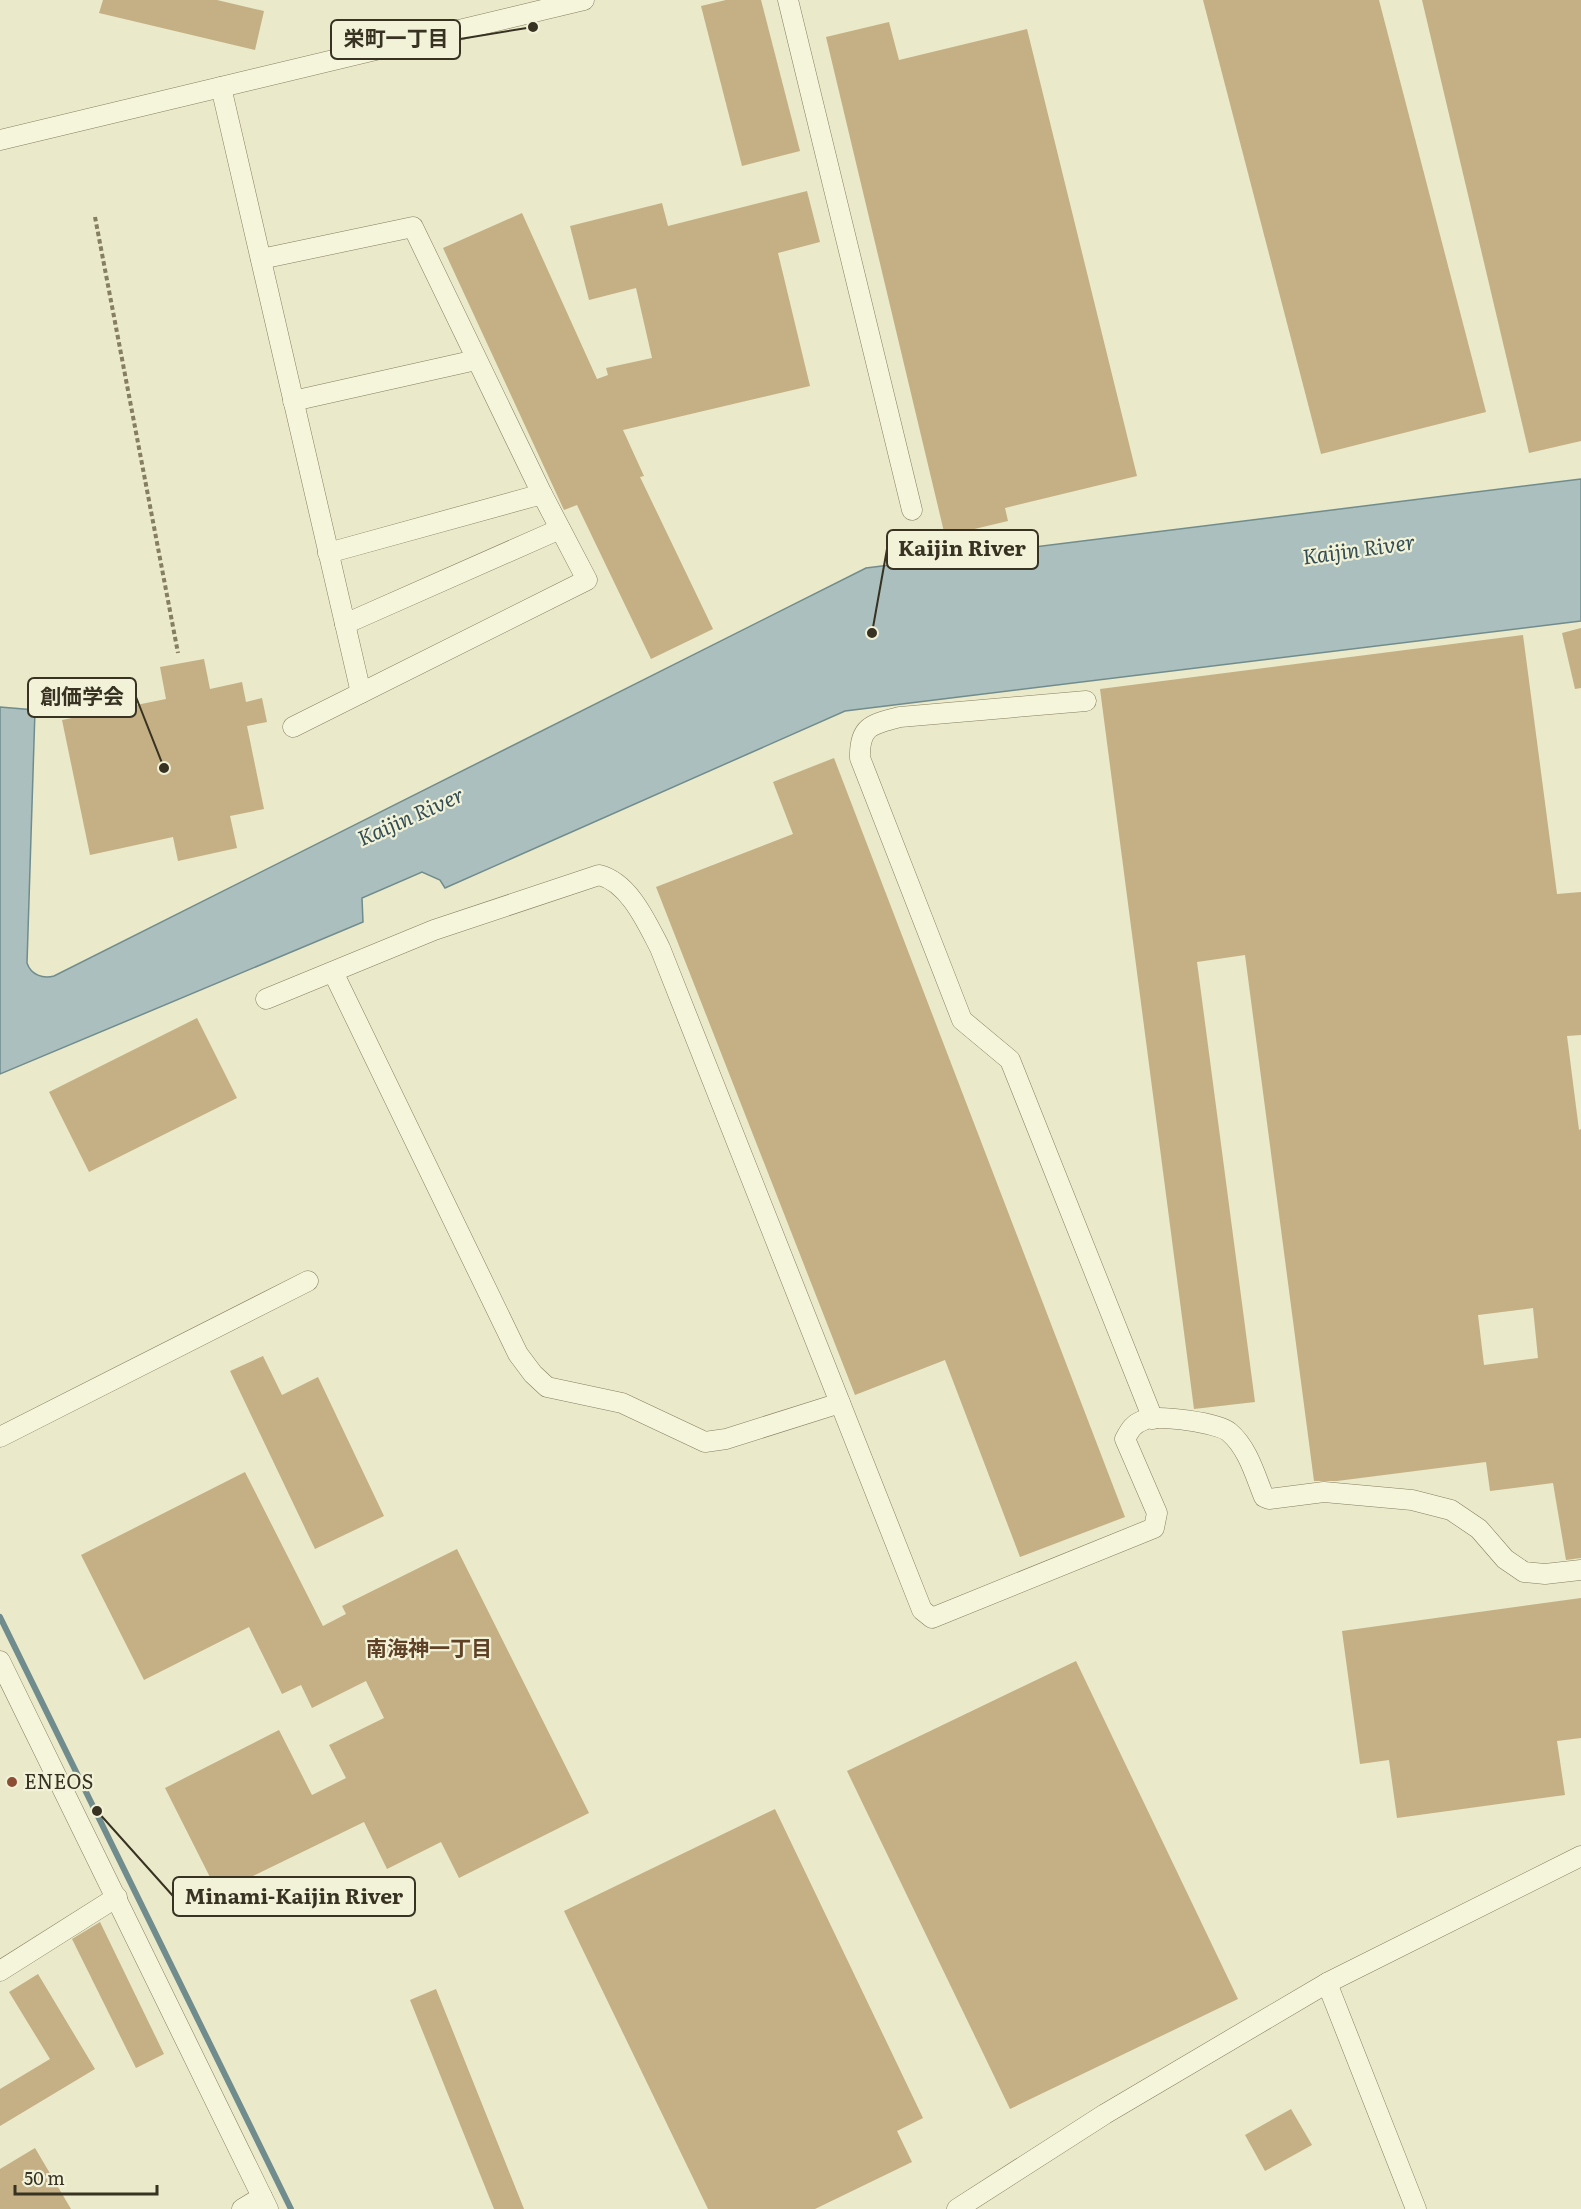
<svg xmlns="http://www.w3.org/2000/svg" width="1581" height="2209" viewBox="0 0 1581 2209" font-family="Literata,'Noto Sans JP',serif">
<rect width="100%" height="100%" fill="#eae9c9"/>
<path fill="#aabfbe" stroke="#718c8d" stroke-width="1.5" d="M1581 479V621L845 711 445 888 440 880 422 872 362 898 363 922 0 1074V707L35 710 27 963C31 975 43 979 54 976L866 568Z"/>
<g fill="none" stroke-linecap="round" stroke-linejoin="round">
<path stroke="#718c8d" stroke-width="6" d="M0 1617 291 2209"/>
</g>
<g fill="#c4b084" fill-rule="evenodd">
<path d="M103 0H217L264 11 255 50 99 13Z"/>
<path d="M726 0H761L800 151 742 166 701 6Z"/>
<path d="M1203 0H1379L1486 412 1321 454Z"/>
<path d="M1422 0H1581V441L1529 453Z"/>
<path d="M889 22 899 60 1027 29 1137 476 1005 508 1008 521 945 536 826 37Z"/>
<path d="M807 191 820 242 778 253 810 386 623 430 644 476 640 477 713 629 651 659 577 505 564 510 443 248 522 213 597 379 608 375 606 368 652 358 636 288 589 300 570 226 662 203 668 226Z"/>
<path d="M1581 628V688L1575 689 1562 633Z"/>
<path d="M1523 635 1557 894 1581 892V1035L1567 1036 1579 1130 1581 1129V1558L1566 1560 1553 1483 1490 1491 1486 1462 1337 1481H1314L1245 955 1197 962 1255 1402 1194 1409 1100 689ZM1533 1308 1538 1358 1484 1365 1478 1315Z"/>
<path d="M204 659 210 689 242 682 246 702 262 698 267 722 247 726 264 809 230 816 237 848 178 861 173 837 90 855 62 720 166 699 160 667Z"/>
<path d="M834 758 1125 1517 1020 1557 945 1360 855 1395 656 887 793 834 773 782Z"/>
<path d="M197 1018 237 1098 89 1172 49 1092Z"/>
<path d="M263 1356 282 1395 318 1377 384 1516 315 1549 230 1371Z"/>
<path d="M245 1472 323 1626 346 1614 342 1606 457 1549 589 1813 459 1878 441 1842 387 1869 364 1822 218 1893 165 1788 279 1730 312 1795 346 1778 329 1745 384 1718 366 1681 312 1708 301 1685 282 1694 249 1627 144 1680 81 1555Z"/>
<path d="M1581 1598V1738L1557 1741 1565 1795 1397 1818 1389 1760 1360 1764 1342 1631Z"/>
<path d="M1076 1661 1238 1999 1010 2109 847 1771Z"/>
<path d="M775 1809 923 2118 897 2131 912 2162 815 2209H708L564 1911Z"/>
<path d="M100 1922 164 2054 136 2068 72 1939Z"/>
<path d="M38 1974 95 2069 0 2126V2089L50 2059 9 1992Z"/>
<path d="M436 1989 524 2209H494L410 2000Z"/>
<path d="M1291 2109 1312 2145 1265 2171 1245 2135Z"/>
<path d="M35 2148 71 2209H0V2169Z"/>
</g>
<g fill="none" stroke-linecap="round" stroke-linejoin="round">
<g stroke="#857e60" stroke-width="21">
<g id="minor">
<path d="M788 0 912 510"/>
<path d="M221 87 361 693"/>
<path d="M0 140 584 0"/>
<path d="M261 259 413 227 542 494 328 553"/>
<path d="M293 401 476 360"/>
<path d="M345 624 560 529"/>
<path d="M1086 701 900 717C872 724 859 726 860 758L962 1020 1010 1060 1153 1419"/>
<path d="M293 727 587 580 542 494"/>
<path d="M333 972 518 1354 533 1374 547 1387 622 1403 705 1442 726 1439 840 1403"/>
<path d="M266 999 434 930 599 875C629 882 647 923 660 948L922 1610 932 1618 1154 1528 1157 1513 1125 1439C1130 1430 1133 1424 1144 1420 1157 1414 1219 1423 1229 1432 1248 1448 1255 1475 1264 1497L1269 1499 1324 1492 1412 1500 1451 1510 1479 1529 1505 1559 1524 1572 1545 1574 1581 1570"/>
<path d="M0 1437 308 1281"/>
<path d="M0 1661 268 2209"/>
<path d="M0 1971 117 1897"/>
<path d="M1327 1983 1416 2209"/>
<path d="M242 2209 262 2197"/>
<path d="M957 2209 1105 2114 1327 1983 1581 1856"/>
</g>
</g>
<path stroke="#857e60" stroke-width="4" stroke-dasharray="4.5 3" stroke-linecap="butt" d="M95 217 178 653"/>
<use href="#minor" stroke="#f5f5dc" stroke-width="20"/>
</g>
<circle fill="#8d4e36" stroke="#f2f2d8" stroke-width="2" cx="12" cy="1782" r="6"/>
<g text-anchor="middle" stroke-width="4.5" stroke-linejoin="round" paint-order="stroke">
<g font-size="20" fill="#373222" stroke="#f2f2d8" text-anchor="start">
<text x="24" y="1789">ENEOS</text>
</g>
<g font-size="21" font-style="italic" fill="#334d55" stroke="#f2f2d8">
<text transform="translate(1359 550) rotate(-8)" y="7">Kaijin River</text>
<text transform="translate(411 817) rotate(-24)" y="7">Kaijin River</text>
</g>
<g font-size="21" font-weight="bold" fill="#5f4126" stroke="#f2f2d8">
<text x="429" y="1656">南海神一丁目</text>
</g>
</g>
<path fill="none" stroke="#373222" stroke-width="2" d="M533 27L460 39M872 633L887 549M164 768L136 697M97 1811L173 1896"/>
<g fill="#373222" stroke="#f2f2d8" stroke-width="2">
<circle cx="533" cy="27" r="6"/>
<circle cx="872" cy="633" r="6"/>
<circle cx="164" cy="768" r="6"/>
<circle cx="97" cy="1811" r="6"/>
</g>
<g fill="#f2f2d8" stroke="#373222" stroke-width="2">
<rect x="331" y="20" width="129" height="39" rx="6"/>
<rect x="887" y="530" width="151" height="39" rx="6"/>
<rect x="28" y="678" width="108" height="39" rx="6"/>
<rect x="173" y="1877" width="242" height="39" rx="6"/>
</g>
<g font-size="21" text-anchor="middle" font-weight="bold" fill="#373222">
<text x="396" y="46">栄町一丁目</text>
<text x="962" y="556">Kaijin River</text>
<text x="82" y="704">創価学会</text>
<text x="294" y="1904">Minami-Kaijin River</text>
</g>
<path d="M15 2185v9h142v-9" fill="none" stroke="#373222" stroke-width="3"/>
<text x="24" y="2185" font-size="18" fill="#373222" stroke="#f2f2d8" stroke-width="4.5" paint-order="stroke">50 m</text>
</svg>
